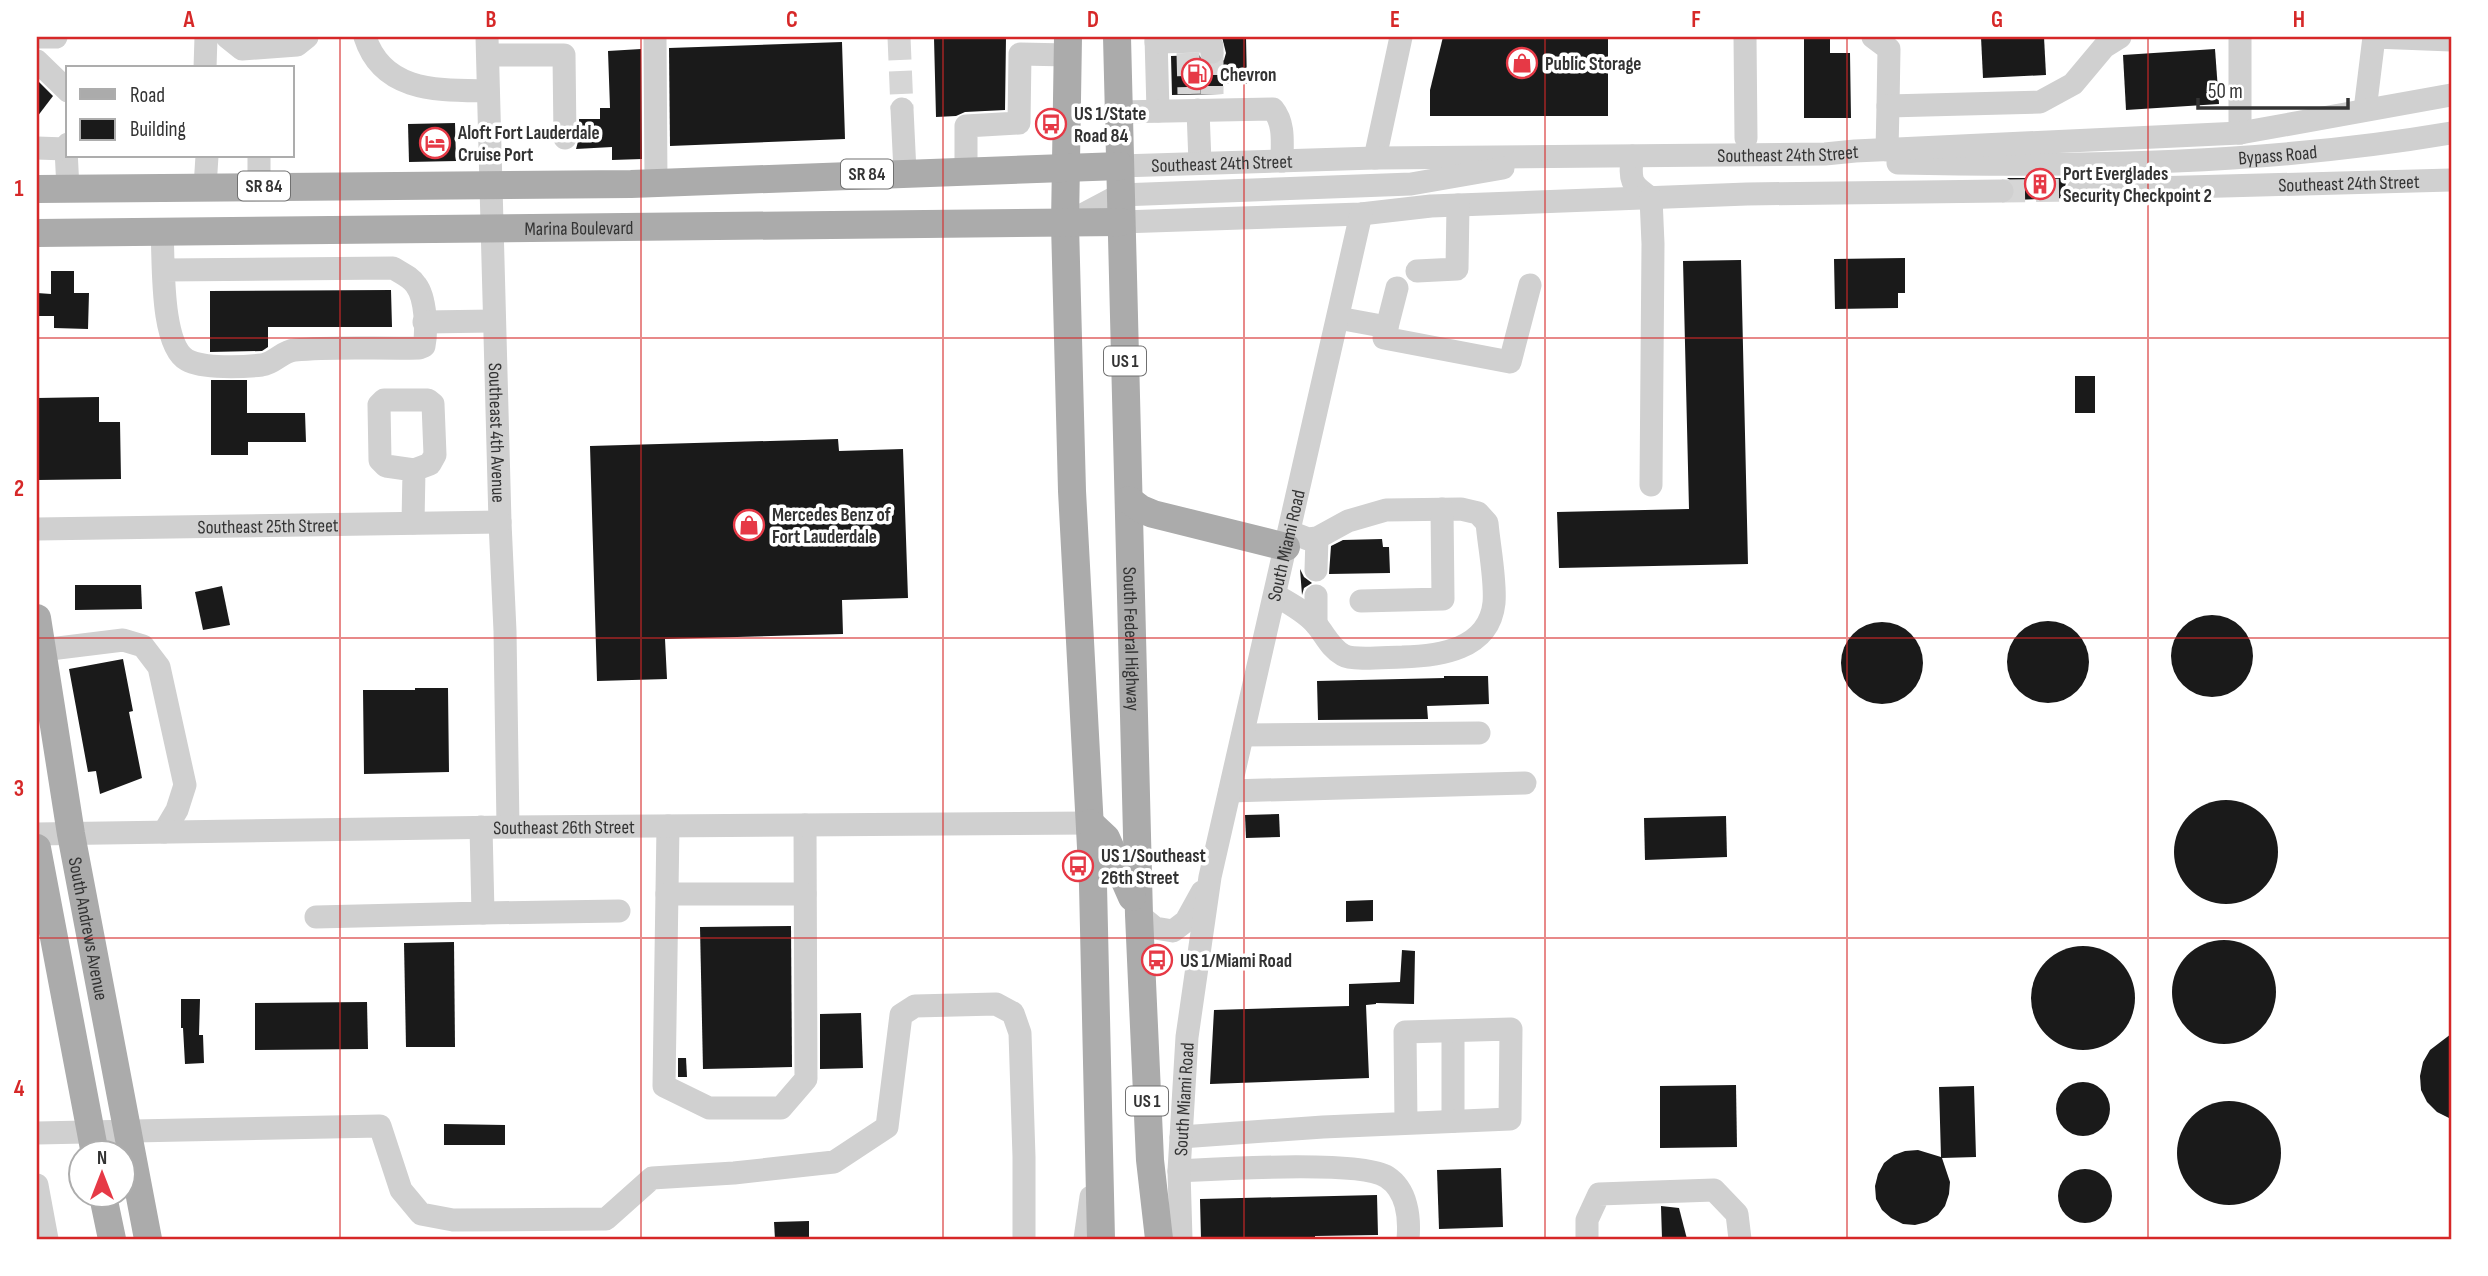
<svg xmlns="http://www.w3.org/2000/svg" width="2488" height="1276" viewBox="0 0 2488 1276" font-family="'Sofia Sans Condensed',sans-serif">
<rect width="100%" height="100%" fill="#fff"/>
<g fill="#1a1a1a">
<path d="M1006 37 1005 110 965 112 956 116 936 117 934 38Z"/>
<path d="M1222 37H1246L1247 84H1223V94L1172 95 1171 56 1199 55 1206 64H1218L1224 60 1226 53Z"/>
<path d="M1443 37H1608V116H1430V90Z"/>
<path d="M1804 37H1830V53H1850L1851 118H1804Z"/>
<path d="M1981 37H2044L2046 75 1983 78Z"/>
<path d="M842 42 845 139 670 146 669 48Z"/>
<path d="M641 49 642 159 612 160V147L576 149 579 138V119H600V108H610L608 51Z"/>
<path d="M2215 49 2219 104 2126 110 2123 55Z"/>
<path d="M37 80 53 96 37 117Z"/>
<path d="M455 123 456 161 409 162 408 124Z"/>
<path d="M2007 178H2071L2066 183 2064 190 2067 198 2013 200 2016 190 2014 183Z"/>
<path d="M1905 258V293H1898V308L1835 309 1834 259Z"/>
<path d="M1741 260 1748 564 1559 568 1557 512 1689 509 1683 261Z"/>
<path d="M51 271H74V293H89L88 329 54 328V316H37V293L51 294Z"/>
<path d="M391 290 392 327H268V347L262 351 210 352V291Z"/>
<rect x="2075" y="376" width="20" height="37"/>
<path d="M211 380H247V413H305L306 442H248V455H211Z"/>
<path d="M99 397V422H120L121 479 37 480V398Z"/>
<path d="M838 439 839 451 903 449 908 598 842 600 843 634 665 639 667 679 597 681 590 446Z"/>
<path d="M1382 539 1383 547H1389L1390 573 1329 574 1331 546 1343 540Z"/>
<path d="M1300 569 1304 577 1312 583 1304 588 1302 595Z"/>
<path d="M75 585H141L142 609 75 610Z"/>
<path d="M222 586 230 625 203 630 195 592Z"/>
<circle cx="2212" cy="656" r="41"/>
<circle cx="2048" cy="662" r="41"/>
<circle cx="1882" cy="663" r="41"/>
<path d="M123 659 133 711 129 712 142 778 100 794 96 771 88 772 69 669Z"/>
<path d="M1444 676H1488L1489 704 1427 706 1428 719 1318 720 1317 681 1444 678Z"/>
<path d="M415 688H448L449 772 364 774 363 690H415Z"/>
<circle cx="2226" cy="852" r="52"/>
<path d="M1279 814 1280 837 1246 838 1245 815Z"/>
<path d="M1726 816 1727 857 1645 860 1644 818Z"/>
<path d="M1373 900V921L1346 922V901Z"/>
<path d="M791 926 792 1067 703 1069 700 927Z"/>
<circle cx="2224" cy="992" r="52"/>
<path d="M454 942 455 1047H406L404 943Z"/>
<circle cx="2083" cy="998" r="52"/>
<path d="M1402 950 1415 951 1414 1004 1376 1003V1004L1366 1005 1369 1078 1210 1084 1214 1010 1349 1006V984L1400 982Z"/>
<path d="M181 999H200L199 1035H203L204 1063 185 1064 183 1028H181Z"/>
<path d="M367 1002 368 1049 255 1050V1003Z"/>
<path d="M861 1013 863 1068 820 1069V1014Z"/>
<path d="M2451 1034V1119L2437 1112 2427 1102 2421 1090 2420 1076 2423 1062 2430 1050Z"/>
<path d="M678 1058H686L687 1077H678Z"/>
<circle cx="2083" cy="1109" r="27"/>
<path d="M1736 1085 1737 1147 1660 1148V1086Z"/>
<path d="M1974 1086 1976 1157 1942 1158 1950 1182 1949 1194 1945 1206 1938 1215 1927 1222 1915 1225 1903 1224 1891 1218 1882 1210 1876 1199 1875 1186 1878 1174 1884 1163 1894 1155 1905 1151 1918 1150 1941 1157 1939 1087Z"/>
<circle cx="2229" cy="1153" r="52"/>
<path d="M444 1124 505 1125V1145H444Z"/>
<path d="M1501 1168 1503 1227 1439 1229 1437 1170Z"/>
<circle cx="2085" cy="1196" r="27"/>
<path d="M1377 1195 1378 1235 1315 1236V1239H1201L1200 1199Z"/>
<path d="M1661 1206 1679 1208 1687 1239H1662Z"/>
<path d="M809 1221V1239H775L774 1222Z"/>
</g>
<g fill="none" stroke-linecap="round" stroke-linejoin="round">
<g stroke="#d6d6d6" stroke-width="23" stroke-dasharray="23 11" stroke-linecap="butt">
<path d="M899 37 902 109"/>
<path d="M1212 52V94"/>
<path d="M1188 53 1189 94"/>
<path d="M2002 191 2078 190"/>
</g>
<g stroke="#d0d0d0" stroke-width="23">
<path d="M37 37H56"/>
<path d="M227 37 242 49 297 45 307 37"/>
<path d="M365 37C383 93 439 90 488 91"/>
<path id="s1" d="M487 37 500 522 505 631 508 827"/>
<path d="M655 37 656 183"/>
<path d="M1156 37 1158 111"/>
<path d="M1745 37 1746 138"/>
<path d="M1873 37 1889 49 1888 106"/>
<path d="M2240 37V133"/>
<path d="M2374 37 2451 40"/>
<path d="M1156 42 1207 41 1212 46V52"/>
<path d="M488 55H564L565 138"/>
<path d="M37 61 68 91"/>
<path d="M205 68 206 37"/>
<path d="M902 109 905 172"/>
<path d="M1198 110 1200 163"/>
<path d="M2365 110 2374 37"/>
<path d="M1118 112 1273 109C1285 124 1282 143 1282 161"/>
<path d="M68 144 66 149 68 189"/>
<path d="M37 148 66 149"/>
<path d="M1887 150 1888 106 2040 102 2073 84 2104 47 2120 37"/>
<path d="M259 156V186"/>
<path d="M1632 156C1630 181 1630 184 1651 198"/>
<path d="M1375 158 1401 37"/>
<path id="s2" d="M1898 163C2083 167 2269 164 2451 133"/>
<path id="s3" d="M1120 166 1375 158 1825 154 1855 151 2240 133 2451 95"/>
<path d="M966 170V126L1019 123 1020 54 1068 55"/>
<path d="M205 187 207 156"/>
<path id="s4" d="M2078 190 2451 180"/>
<path d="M1069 222 1120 195 1411 184 1503 168"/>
<path d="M1121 222 1361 214 1431 206 1747 194 2002 191"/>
<path d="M162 232C164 260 160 345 187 360 203 369 244 367 262 365 275 363 282 351 295 350 336 346 378 349 419 348L424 346C427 331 426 298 416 285 411 277 401 273 393 268L164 270"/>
<path d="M1417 271 1457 269 1458 205"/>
<path d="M1338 318 1387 327 1384 338 1510 362 1530 285"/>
<path d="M424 322 494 321"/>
<path d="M1387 327 1397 288"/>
<path d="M1651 485 1653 244 1651 198"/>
<path d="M413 523 414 470 430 464 435 455 433 404 428 400H384L379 405 380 460 386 466 414 470"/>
<path id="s5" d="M37 529 500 522"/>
<path d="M1316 570 1317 538"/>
<path d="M1275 595C1289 603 1304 611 1315 623 1325 634 1329 647 1343 655 1353 661 1388 657 1402 657 1439 656 1489 650 1494 603 1496 581 1489 546 1487 523L1478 513 1461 509 1386 510 1348 521 1317 538 1308 539 1290 532"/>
<path d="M1361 601 1443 599 1442 509"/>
<path d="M1316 624V596"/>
<path d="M42 650 123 640 143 646 159 667 185 785 177 810 164 832"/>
<path d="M1243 735 1479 733"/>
<path d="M1230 791 1525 783"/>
<path d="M668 826 664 1086 709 1108H781L806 1079 805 825"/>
<path id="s6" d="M37 834 508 827 1090 823"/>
<path d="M667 894H805"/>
<path d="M483 913 619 911"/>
<path d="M1139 915 1155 928 1173 931 1186 921 1202 892"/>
<path d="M316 917 483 913 481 827"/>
<path d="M1453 1032V1121"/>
<path d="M37 1133 380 1126 401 1190 421 1214 453 1220 606 1219 652 1178 734 1173 834 1162 887 1127 901 1015 915 1006 996 1004 1013 1013 1020 1033 1024 1157V1239"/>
<path d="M1181 1137 1323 1127 1510 1119 1511 1029 1405 1032 1406 1123"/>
<path d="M1179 1171C1217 1169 1361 1160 1387 1177 1407 1190 1410 1217 1408 1239"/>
<path d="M37 1185 47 1239"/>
<path d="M1085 1239 1091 1197"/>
<path id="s7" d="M1181 1239 1179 1171 1187 1037 1210 877 1361 214"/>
<path d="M1587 1239V1220L1599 1194 1714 1190 1737 1214 1740 1239"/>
</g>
<g stroke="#ababab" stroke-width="28">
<path d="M1068 37 1065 224 1072 491 1093 885 1101 1239"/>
<path id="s8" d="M1117 37 1139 915 1150 1160 1159 1239"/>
<path d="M37 189 631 184 1120 166"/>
<path id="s9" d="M37 233 1121 222"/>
<path d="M1129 500 1141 509 1153 514 1286 547"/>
<path id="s10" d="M37 618 71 834 148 1239"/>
<path d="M1090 823 1106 838 1132 897"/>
<path d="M37 848 95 1154"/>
<path d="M103 1196 112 1239"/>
</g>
</g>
<path fill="none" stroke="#d62828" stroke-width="2" stroke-opacity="0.55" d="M340 37V1239M641 37V1239M943 37V1239M1244 37V1239M1545 37V1239M1847 37V1239M2148 37V1239M37 338H2451M37 638H2451M37 938H2451"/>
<defs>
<g id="shop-ring" transform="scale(1.575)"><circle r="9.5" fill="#fff" stroke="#e63946" stroke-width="1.5"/><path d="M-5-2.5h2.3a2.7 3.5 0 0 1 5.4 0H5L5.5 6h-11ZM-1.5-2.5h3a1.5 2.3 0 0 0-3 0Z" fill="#e63946"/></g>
<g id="fuel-ring" transform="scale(1.575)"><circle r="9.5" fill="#fff" stroke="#e63946" stroke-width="1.5"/><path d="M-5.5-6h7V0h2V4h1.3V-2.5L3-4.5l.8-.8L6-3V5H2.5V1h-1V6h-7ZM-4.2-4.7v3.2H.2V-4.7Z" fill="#e63946"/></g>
<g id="bus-ring" transform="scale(1.575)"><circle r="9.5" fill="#fff" stroke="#e63946" stroke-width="1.5"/><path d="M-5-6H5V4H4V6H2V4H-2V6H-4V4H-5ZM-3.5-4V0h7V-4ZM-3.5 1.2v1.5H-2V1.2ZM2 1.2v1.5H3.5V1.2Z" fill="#e63946"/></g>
<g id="hotel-ring" transform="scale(1.575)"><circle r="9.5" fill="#fff" stroke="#e63946" stroke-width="1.5"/><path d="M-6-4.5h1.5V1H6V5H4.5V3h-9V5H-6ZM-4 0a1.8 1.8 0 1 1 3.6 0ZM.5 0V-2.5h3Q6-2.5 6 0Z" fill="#e63946"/></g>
<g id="building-ring" transform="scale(1.575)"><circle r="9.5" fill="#fff" stroke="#e63946" stroke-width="1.5"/><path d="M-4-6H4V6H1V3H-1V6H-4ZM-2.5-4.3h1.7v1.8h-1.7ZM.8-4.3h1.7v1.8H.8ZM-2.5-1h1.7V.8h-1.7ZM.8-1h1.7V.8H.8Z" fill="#e63946"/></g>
</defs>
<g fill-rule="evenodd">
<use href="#shop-ring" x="1522" y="63"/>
<use href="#fuel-ring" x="1197" y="74"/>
<use href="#bus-ring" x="1051" y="124"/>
<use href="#hotel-ring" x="435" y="143"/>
<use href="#building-ring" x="2040" y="184"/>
<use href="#shop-ring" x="749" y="525"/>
<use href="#bus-ring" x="1078" y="866"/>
<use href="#bus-ring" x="1157" y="960"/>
</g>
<g text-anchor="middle" stroke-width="7" stroke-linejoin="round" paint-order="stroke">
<g fill="#fff" stroke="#707070" stroke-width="2">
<rect x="841" y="159.5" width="52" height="29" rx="5"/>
<rect x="238" y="171.5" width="52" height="29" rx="5"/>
<rect x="1104" y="346.5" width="42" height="29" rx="5"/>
<rect x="1126" y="1086.5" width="42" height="29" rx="5"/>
</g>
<g font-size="18" font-weight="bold" fill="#333">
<text x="867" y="180">SR 84</text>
<text x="264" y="192">SR 84</text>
<text x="1125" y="367">US 1</text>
<text x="1147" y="1107">US 1</text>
</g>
<g font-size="19" font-weight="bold" fill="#333" stroke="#fff" text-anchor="start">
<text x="1545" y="70">Public Storage</text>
<text x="1220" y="81">Chevron</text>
<text x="1074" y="120">US 1/State<tspan x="1074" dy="22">Road 84</tspan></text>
<text x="458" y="139">Aloft Fort Lauderdale<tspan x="458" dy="22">Cruise Port</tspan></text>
<text x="2063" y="180">Port Everglades<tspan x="2063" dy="22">Security Checkpoint 2</tspan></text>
<text x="772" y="521">Mercedes Benz of<tspan x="772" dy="22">Fort Lauderdale</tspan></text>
<text x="1101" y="862">US 1/Southeast<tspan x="1101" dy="22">26th Street</tspan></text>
<text x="1180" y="967">US 1/Miami Road</text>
</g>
<g font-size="19" fill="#333" stroke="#fff">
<text dy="7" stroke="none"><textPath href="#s3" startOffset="668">Southeast 24th Street</textPath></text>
<text dy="7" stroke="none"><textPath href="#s2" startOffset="380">Bypass Road</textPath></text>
<text dy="7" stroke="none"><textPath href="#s3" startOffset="102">Southeast 24th Street</textPath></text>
<text dy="7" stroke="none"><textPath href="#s4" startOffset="271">Southeast 24th Street</textPath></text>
<text dy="7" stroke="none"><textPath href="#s9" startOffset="542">Marina Boulevard</textPath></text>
<text dy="7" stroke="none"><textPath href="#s1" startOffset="396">Southeast 4th Avenue</textPath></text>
<text dy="7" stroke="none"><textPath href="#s5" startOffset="231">Southeast 25th Street</textPath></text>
<text dy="7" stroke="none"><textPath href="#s7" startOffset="704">South Miami Road</textPath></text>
<text dy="7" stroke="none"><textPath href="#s8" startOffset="602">South Federal Highway</textPath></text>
<text dy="7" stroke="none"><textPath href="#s6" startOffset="527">Southeast 26th Street</textPath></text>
<text dy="7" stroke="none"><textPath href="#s10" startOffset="315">South Andrews Avenue</textPath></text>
<text dy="7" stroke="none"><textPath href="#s7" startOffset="140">South Miami Road</textPath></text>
</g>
</g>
<rect width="2488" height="1276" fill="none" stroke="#ffffff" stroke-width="77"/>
<rect x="66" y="66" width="228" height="91" fill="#ffffff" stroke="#adadad" stroke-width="2"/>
<rect x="80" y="89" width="35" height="10" fill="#ababab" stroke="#adadad" stroke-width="2"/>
<text x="130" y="102" font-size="21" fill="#333333">Road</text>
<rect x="80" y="119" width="35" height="21" fill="#1a1a1a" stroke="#adadad" stroke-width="2"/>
<text x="130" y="136" font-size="21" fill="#333333">Building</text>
<g transform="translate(102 1174)"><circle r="33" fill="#ffffff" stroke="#adadad" stroke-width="2"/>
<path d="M0-5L12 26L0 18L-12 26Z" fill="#e63946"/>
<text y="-10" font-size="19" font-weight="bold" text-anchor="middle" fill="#333333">N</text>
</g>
<path d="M2198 98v10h150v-10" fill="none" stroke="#333333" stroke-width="3.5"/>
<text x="2208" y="98" font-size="21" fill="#333333" stroke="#ffffff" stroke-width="5" paint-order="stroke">50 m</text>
<rect x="38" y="38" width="2412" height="1200" fill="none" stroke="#d62828" stroke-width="2.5"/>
<g font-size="23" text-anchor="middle" font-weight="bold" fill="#d62828">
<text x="189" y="27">A</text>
<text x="491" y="27">B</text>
<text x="792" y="27">C</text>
<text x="1093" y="27">D</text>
<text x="1395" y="27">E</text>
<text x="1696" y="27">F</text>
<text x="1997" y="27">G</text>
<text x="2299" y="27">H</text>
<text x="19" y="196">1</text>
<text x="19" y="496">2</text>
<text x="19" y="796">3</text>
<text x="19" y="1096">4</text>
</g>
</svg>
